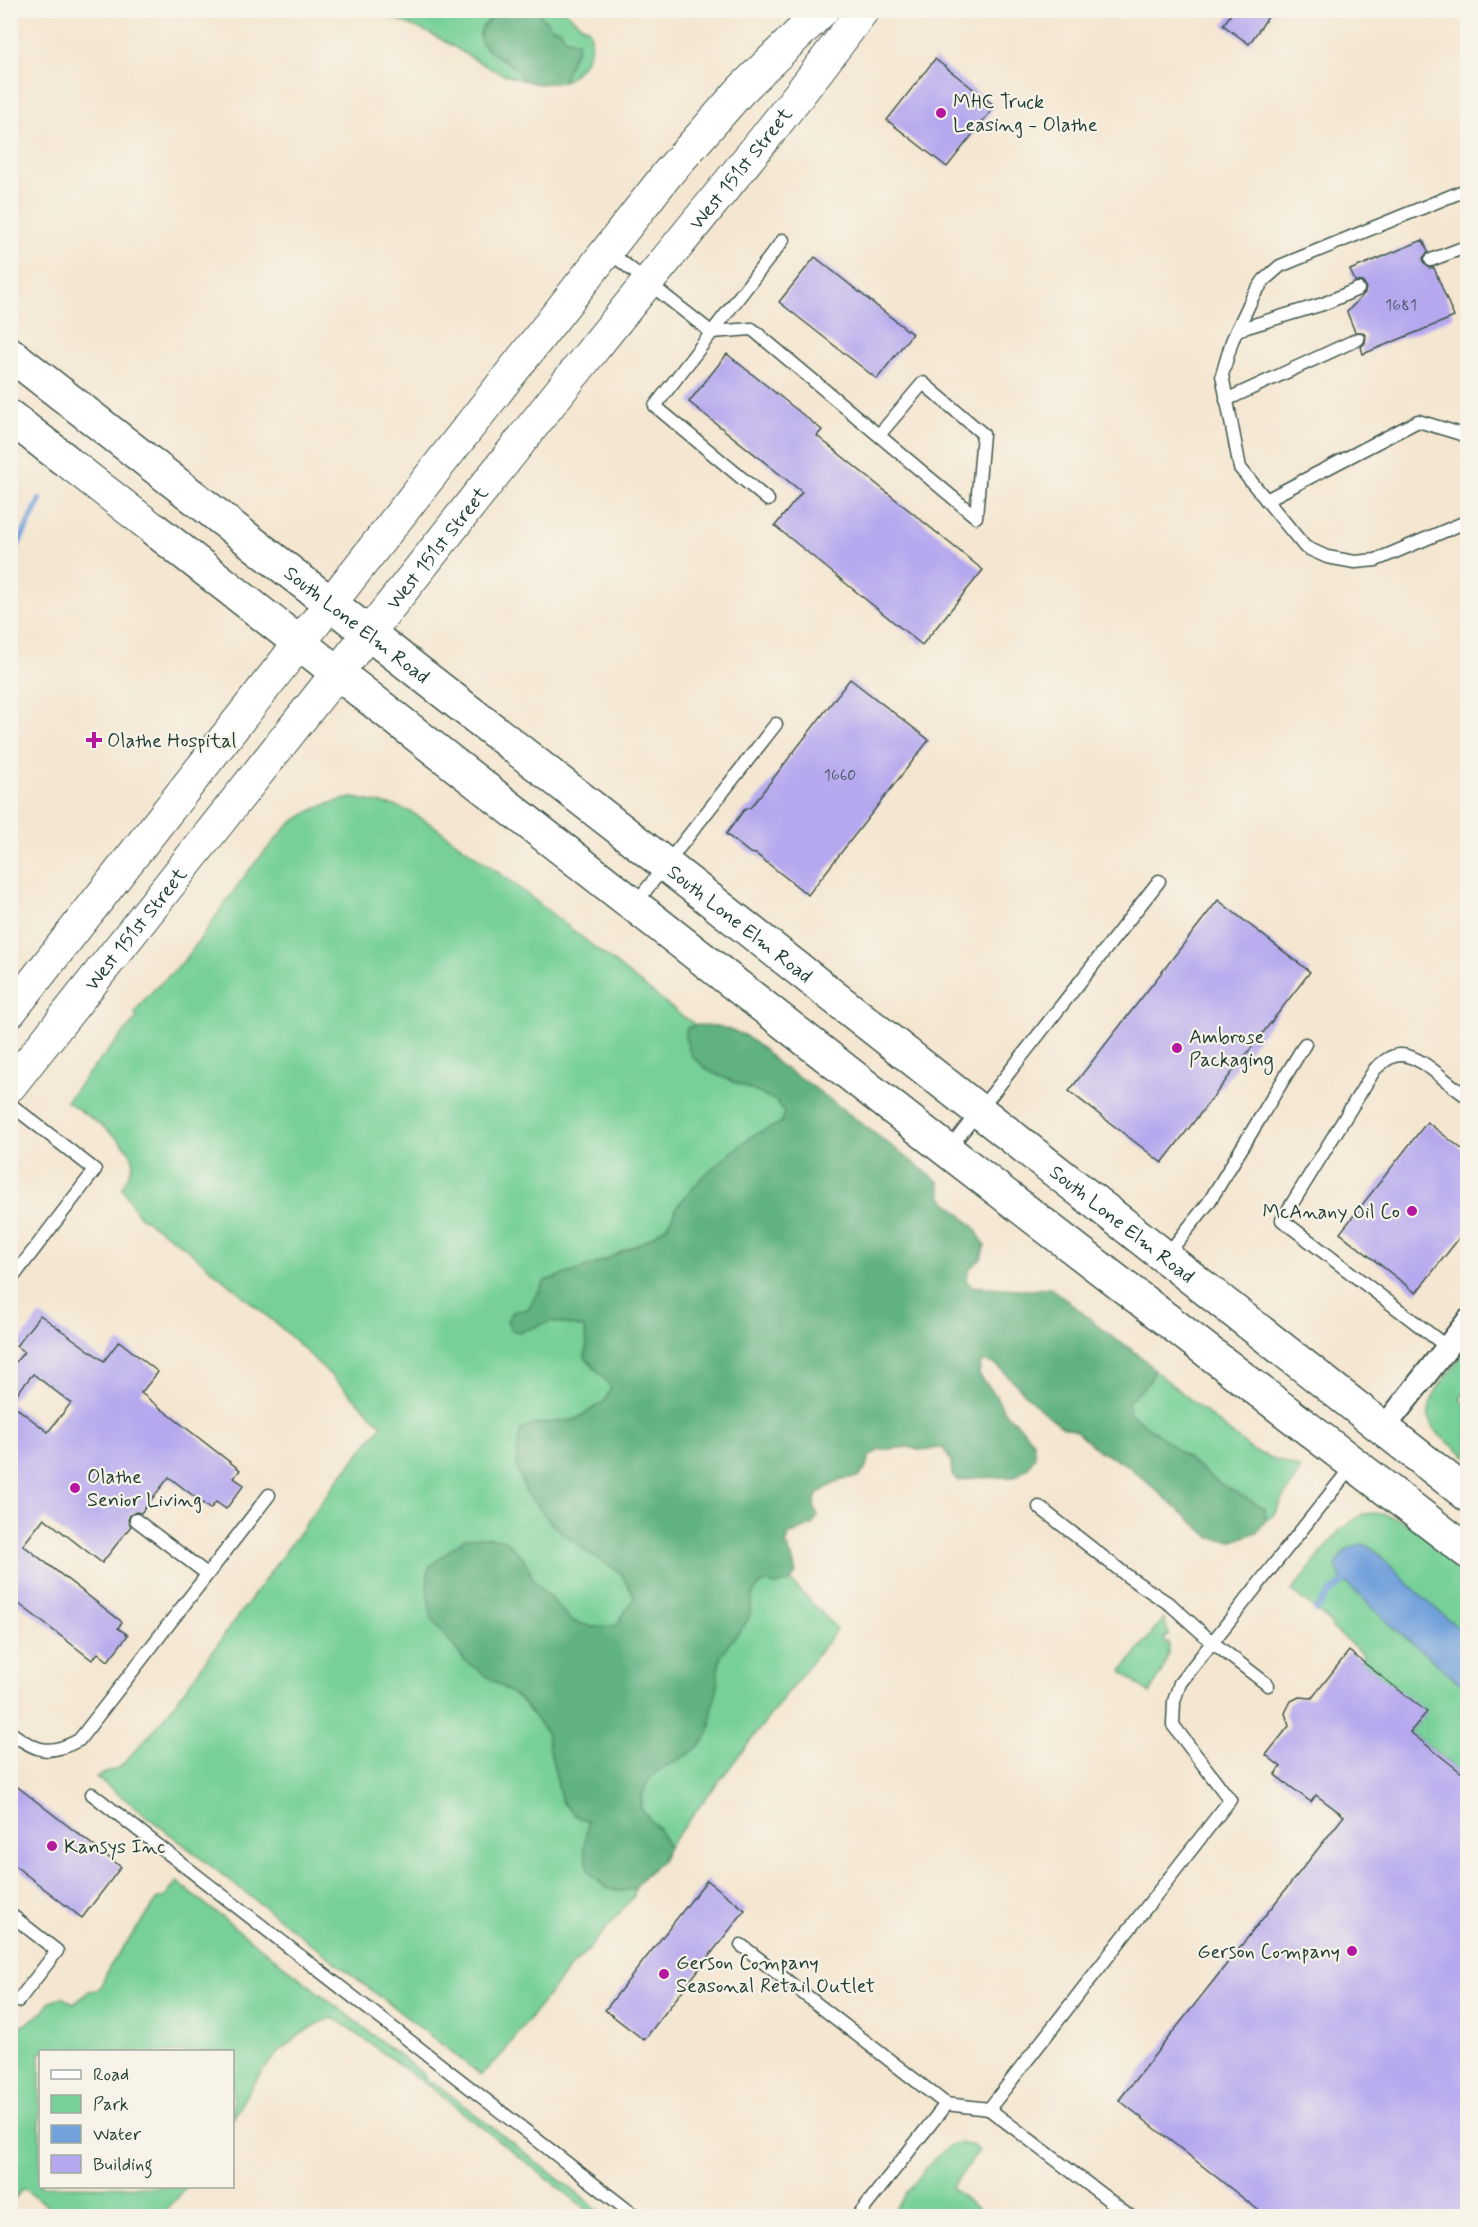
<svg xmlns="http://www.w3.org/2000/svg" width="1478" height="2227" viewBox="0 0 1478 2227" font-family="Mynerve,sans-serif">
<rect width="100%" height="100%" fill="#f7f3e8"/>
<filter id="ink" filterUnits="userSpaceOnUse"><feTurbulence type="fractalNoise" baseFrequency=".0167" numOctaves="2"/><feDisplacementMap in="SourceGraphic" scale="12" xChannelSelector="R" yChannelSelector="G"/><feConvolveMatrix kernelMatrix="1 2 1 2 8 2 1 2 1" color-interpolation-filters="sRGB"/></filter>
<filter id="wash" filterUnits="userSpaceOnUse"><feTurbulence type="fractalNoise" baseFrequency=".008" numOctaves="4" result="noise"/><feDisplacementMap in="SourceGraphic" scale="24" xChannelSelector="R" yChannelSelector="G"/><feGaussianBlur stdDeviation="1.35" result="paint"/><feColorMatrix in="noise" values="0 0 0 0 0 0 0 0 0 0 0 0 0 0 0 0 0 1.4 0 .05"/><feComposite in="paint" operator="in"/></filter>
<g filter="url(#wash)">
<rect width="100%" height="100%" fill="#f4e6d0"/>
<g fill="#76d097" stroke="#4a8666" stroke-width="1.5">
<path d="M374 11H499L487 22 504 60 518 70 523 80C491 74 464 51 435 36 416 26 394 20 374 11Z"/>
<path d="M537 11H565L582 26 589 29C598 51 581 71 563 82L572 58 571 39H566L560 30 551 27Z"/>
<path d="M353 798 395 806 411 812 434 826 509 880 682 1016 696 1025 687 1028 685 1037 691 1055 709 1071 777 1101 784 1112 781 1123 752 1136 679 1204 667 1226 647 1240 594 1265 545 1281 528 1310 513 1312 538 1325 551 1321 584 1328 587 1342 585 1357C593 1369 605 1375 611 1388L605 1401 575 1420 536 1424 583 1549 621 1573 635 1597 616 1626 592 1627 572 1621 535 1582 523 1557 445 1556 429 1568 432 1619 465 1661 520 1699 546 1732 562 1802 575 1815 588 1822 584 1850 623 1891 635 1888 634 1896 588 1950 567 1971 500 2057 481 2075 96 1777 120 1767 161 1722 334 1485 382 1425 286 1332 186 1248 138 1215 122 1188C125 1181 132 1170 133 1163 135 1144 81 1112 66 1101L86 1076 137 1018 135 1014C142 996 174 974 187 957 216 919 239 878 272 844 278 836 286 827 294 821 312 809 332 801 353 798Z"/>
<path d="M1467 1350V1390L1460 1399 1467 1405V1456C1456 1448 1436 1436 1430 1422 1421 1400 1455 1366 1467 1350Z"/>
<path d="M1154 1370 1253 1451 1301 1469 1273 1516 1266 1520 1265 1510C1249 1497 1229 1491 1213 1479 1185 1457 1158 1433 1129 1413L1128 1402 1149 1382Z"/>
<path d="M1376 1513C1412 1517 1440 1547 1467 1569V1777L1410 1732 1426 1712 1361 1661 1363 1654 1332 1628 1330 1622 1292 1591 1340 1530 1363 1514Z"/>
<path d="M791 1581 837 1629 668 1847 662 1834 641 1809V1794L652 1774 711 1727 712 1706 717 1691V1673L721 1655 733 1636 749 1619 752 1595 757 1587 765 1582 776 1585Z"/>
<path d="M1164 1618 1169 1636 1164 1637 1166 1643 1169 1642C1169 1663 1159 1676 1150 1694L1122 1671Z"/>
<path d="M177 1882 423 2074 430 2085 432 2083 439 2086 606 2216H595L430 2087 339 2021 330 2018C284 2038 255 2075 233 2119L232 2052H40V2186L187 2187 161 2216H61L23 2188 11 2203V2022L22 2026 43 2012 50 2001 62 1997 74 2004 89 1991 97 1990 100 1987 110 1966 158 1899 165 1897Z"/>
<path d="M959 2143 974 2146 979 2151 951 2188 987 2216H890C904 2198 937 2146 959 2143Z"/>
</g>
<g fill="#60b280" stroke="#40785a" stroke-width="1.5">
<path d="M499 11H537L551 27 560 30 566 39 577 42 578 48 572 58 563 82 538 84 523 80C520 76 519 72 515 68 504 58 470 47 482 28 487 21 495 17 499 11Z"/>
<path d="M696 1025 718 1026 744 1035 763 1049 779 1065 808 1083 939 1182 942 1197 974 1227 985 1245 981 1259 970 1268 966 1280 972 1286 1032 1290 1049 1287C1069 1301 1088 1317 1107 1333 1125 1347 1139 1351 1154 1370L1149 1382 1128 1402 1129 1413C1158 1433 1185 1457 1213 1479 1229 1491 1249 1497 1265 1510L1266 1520 1257 1532 1234 1541 1211 1538 1126 1464 1099 1451 1076 1431 1062 1426 1041 1410 998 1366 986 1361 980 1365 979 1375 994 1393 1006 1414 1021 1427 1033 1442 1035 1457 1027 1468 1015 1477 973 1478 959 1481 952 1475 951 1462 943 1448 918 1450 909 1447 879 1450 869 1457 865 1470 858 1477 841 1479 817 1494 814 1506 818 1516 812 1525 789 1535 786 1545 792 1557 796 1573 791 1581 776 1585 765 1582C746 1593 755 1600 749 1617 745 1629 726 1642 720 1659 717 1670 718 1679 717 1691 716 1697 713 1702 712 1708 711 1720 712 1728 705 1739 682 1770 642 1758 641 1809L662 1834 668 1847 662 1861 644 1876 635 1888 623 1891 607 1889 589 1871 584 1850 588 1822 575 1815 562 1802 546 1732 520 1699 465 1661 432 1619 427 1589 429 1567 465 1538 486 1537 504 1540 523 1557 535 1582 572 1621 592 1627 616 1626 635 1597 621 1573 583 1549 552 1524 526 1492 516 1466 520 1431 536 1424 575 1420 605 1401 611 1388C605 1375 593 1369 585 1357L587 1342 584 1328 552 1321 520 1332 511 1330 507 1320 513 1312 528 1309 545 1281 594 1265 647 1240 667 1226 679 1204 703 1176 752 1136 781 1123 784 1112 777 1101 709 1071 691 1055 685 1037 687 1028Z"/>
</g>
<path fill="#72a1db" stroke="#486f88" stroke-width="1.5" d="M1360 1544 1370 1546 1423 1598 1467 1635V1689L1394 1628 1341 1578 1336 1567C1341 1553 1345 1549 1360 1544Z"/>
<g fill="none" stroke-linecap="round" stroke-linejoin="round">
<g stroke="#72a1db" stroke-width="6">
<path d="M10 561 40 500"/>
<path d="M1316 1610 1328 1595 1344 1581"/>
</g>
</g>
<g id="blocks">
<g fill="#b6a8ee">
<path d="M1234 10H1273L1249 44 1223 25Z"/>
<path d="M935 59 995 106 947 167 887 120Z"/>
<path d="M1423 240 1428 252 1423 258 1424 263 1429 268H1434L1454 317 1363 354 1361 347 1365 343 1366 336 1362 332H1355L1347 312 1365 293 1366 286 1362 282 1355 281 1350 270Z"/>
<path d="M815 257 912 334 877 379 779 302Z"/>
<path d="M727 354 822 430 817 436 983 570 922 645 775 526 802 492 689 402Z"/>
<path d="M850 679 929 740 808 895 756 854 750 853 726 834 744 810 751 807Z"/>
<path d="M1218 900 1310 972 1162 1163 1069 1091Z"/>
<path d="M1427 1122 1467 1153V1228L1416 1293 1340 1233Z"/>
<path d="M40 1315 104 1361 119 1341 158 1372 141 1393 240 1470 234 1478 244 1485 226 1509 216 1502 210 1509 169 1477 141 1513 136 1512 130 1515 128 1520 131 1526 102 1563 44 1518 23 1545 122 1622 118 1628 128 1635 108 1661 98 1653 92 1660 10 1597V1403L48 1432 71 1403 33 1374 10 1402V1369L24 1352 16 1346Z"/>
<path d="M1349 1651 1427 1712 1410 1732 1467 1777V2217H1267L1119 2100 1344 1816 1316 1795 1311 1802 1275 1775 1281 1767 1266 1755 1289 1726 1285 1713 1291 1701 1299 1697 1312 1698Z"/>
<path d="M10 1781 121 1867 82 1918 10 1862Z"/>
<path d="M707 1880 745 1910 644 2040 605 2010Z"/>
</g>
</g>
</g>
<g filter="url(#ink)">
<use href="#blocks" fill-opacity="0" stroke="#3f564b" stroke-width="1.5"/>
<g fill="none" stroke-linecap="round" stroke-linejoin="round">
<g stroke="#3f564b" stroke-width="15">
<g id="lane">
<path d="M1468 189 1280 266 1264 280 1253 296 1232 341 1222 375 1240 468 1305 547 1327 557 1355 562 1376 560 1468 521"/>
<path d="M608 251 711 332 752 329 976 517 983 434 923 383 879 435"/>
<path d="M1431 260 1468 246"/>
<path d="M1237 330 1323 304 1358 289"/>
<path d="M1226 400 1358 339"/>
<path d="M768 500 655 406 783 240"/>
<path d="M1266 500 1418 421 1461 434 1468 439"/>
<path d="M635 904 776 724"/>
<path d="M10 1104 95 1170 10 1281"/>
<path d="M949 1149 1159 881"/>
<path d="M1166 1256 1209 1202 1305 1044"/>
<path d="M1447 1347 1282 1220 1375 1069C1382 1063 1389 1056 1399 1055 1420 1053 1449 1086 1468 1097"/>
<path d="M1039 1507 1130 1578 1171 1605 1212 1642 1268 1685"/>
<path d="M136 1520 207 1574"/>
<path d="M10 1732C37 1752 49 1756 79 1740L269 1495"/>
<path d="M92 1794 635 2216"/>
<path d="M10 1914 57 1951 18 2001"/>
<path d="M741 1945 946 2104 989 2109"/>
<path d="M858 2216 946 2104"/>
<path d="M1130 2216 989 2109 1230 1800 1173 1725 1174 1701 1180 1683 1353 1465"/>
</g>
</g>
<g stroke="#3f564b" stroke-width="26">
<path id="street" d="M1383 1429 1468 1321"/>
</g>
<g stroke="#3f564b" stroke-width="34">
<g id="secondary">
<path d="M64 459 155 530"/>
<path d="M10 1012 668 173 741 90 823 10"/>
<path id="s1" d="M10 1086C204 843 396 599 588 356 680 241 776 129 863 10"/>
</g>
</g>
<g stroke="#3f564b" stroke-width="36">
<g id="primary">
<path id="s2" d="M10 354 666 865 1468 1495"/>
<path d="M10 417 64 459"/>
<path d="M155 530 948 1151 1468 1552"/>
</g>
</g>
<use href="#lane" stroke="#fff" stroke-width="12"/>
<use href="#street" stroke="#fff" stroke-width="22"/>
<use href="#secondary" stroke="#fff" stroke-width="32"/>
<use href="#primary" stroke="#fff" stroke-width="33"/>
</g>
</g>
<g fill="#b5179e" stroke="#f7f3e8" stroke-width="2">
<circle cx="941" cy="113" r="6"/>
<path d="M91 731h6v6h6v6h-6v6h-6v-6h-6v-6h6z"/>
<circle cx="1177" cy="1048" r="6"/>
<circle cx="1412" cy="1211" r="6"/>
<circle cx="75" cy="1488" r="6"/>
<circle cx="52" cy="1846" r="6"/>
<circle cx="1352" cy="1951" r="6"/>
<circle cx="664" cy="1974" r="6"/>
</g>
<g text-anchor="middle" stroke-width="4.5" stroke-linejoin="round" paint-order="stroke">
<g font-size="16" fill="#455862">
<text x="1401" y="310">1681</text>
<text x="840" y="780">1660</text>
</g>
<g font-size="20" fill="#1f3d34" stroke="#f7f3e8" text-anchor="start">
<text x="953" y="108">MHC Truck<tspan x="953" dy="23">Leasing - Olathe</tspan></text>
<text x="107" y="747">Olathe Hospital</text>
<text x="1189" y="1043">Ambrose<tspan x="1189" dy="23">Packaging</tspan></text>
<text x="1400" y="1218" text-anchor="end">McAnany Oil Co</text>
<text x="87" y="1483">Olathe<tspan x="87" dy="23">Senior Living</tspan></text>
<text x="64" y="1853">Kansys Inc</text>
<text x="1340" y="1958" text-anchor="end">Gerson Company</text>
<text x="676" y="1969">Gerson Company<tspan x="676" dy="23">Seasonal Retail Outlet</tspan></text>
</g>
<g font-size="20" fill="#1f3d34" stroke="#f7f3e8">
<text dy="7" stroke="none"><textPath href="#s1" startOffset="1173">West 151st Street</textPath></text>
<text dy="7" stroke="none"><textPath href="#s1" startOffset="687">West 151st Street</textPath></text>
<text dy="7" stroke="none"><textPath href="#s2" startOffset="440">South Lone Elm Road</textPath></text>
<text dy="7" stroke="none"><textPath href="#s2" startOffset="926">South Lone Elm Road</textPath></text>
<text dy="7" stroke="none"><textPath href="#s1" startOffset="201">West 151st Street</textPath></text>
<text dy="7" stroke="none"><textPath href="#s2" startOffset="1412">South Lone Elm Road</textPath></text>
</g>
</g>
<rect width="1478" height="2227" fill="none" stroke="#f7f3e8" stroke-width="36"/>
<rect x="39" y="2050" width="195" height="138" fill="#f7f3e8" stroke="#a1aaa0" stroke-width="1.5"/>
<rect x="51" y="2070" width="30" height="9" fill="#ffffff" stroke="#a1aaa0" stroke-width="1.5"/>
<text x="93" y="2080" font-size="18" fill="#1f3d34">Road</text>
<rect x="51" y="2095" width="30" height="18" fill="#76d097" stroke="#a1aaa0" stroke-width="1.5"/>
<text x="93" y="2110" font-size="18" fill="#1f3d34">Park</text>
<rect x="51" y="2125" width="30" height="18" fill="#72a1db" stroke="#a1aaa0" stroke-width="1.5"/>
<text x="93" y="2140" font-size="18" fill="#1f3d34">Water</text>
<rect x="51" y="2155" width="30" height="18" fill="#b6a8ee" stroke="#a1aaa0" stroke-width="1.5"/>
<text x="93" y="2170" font-size="18" fill="#1f3d34">Building</text>
</svg>
